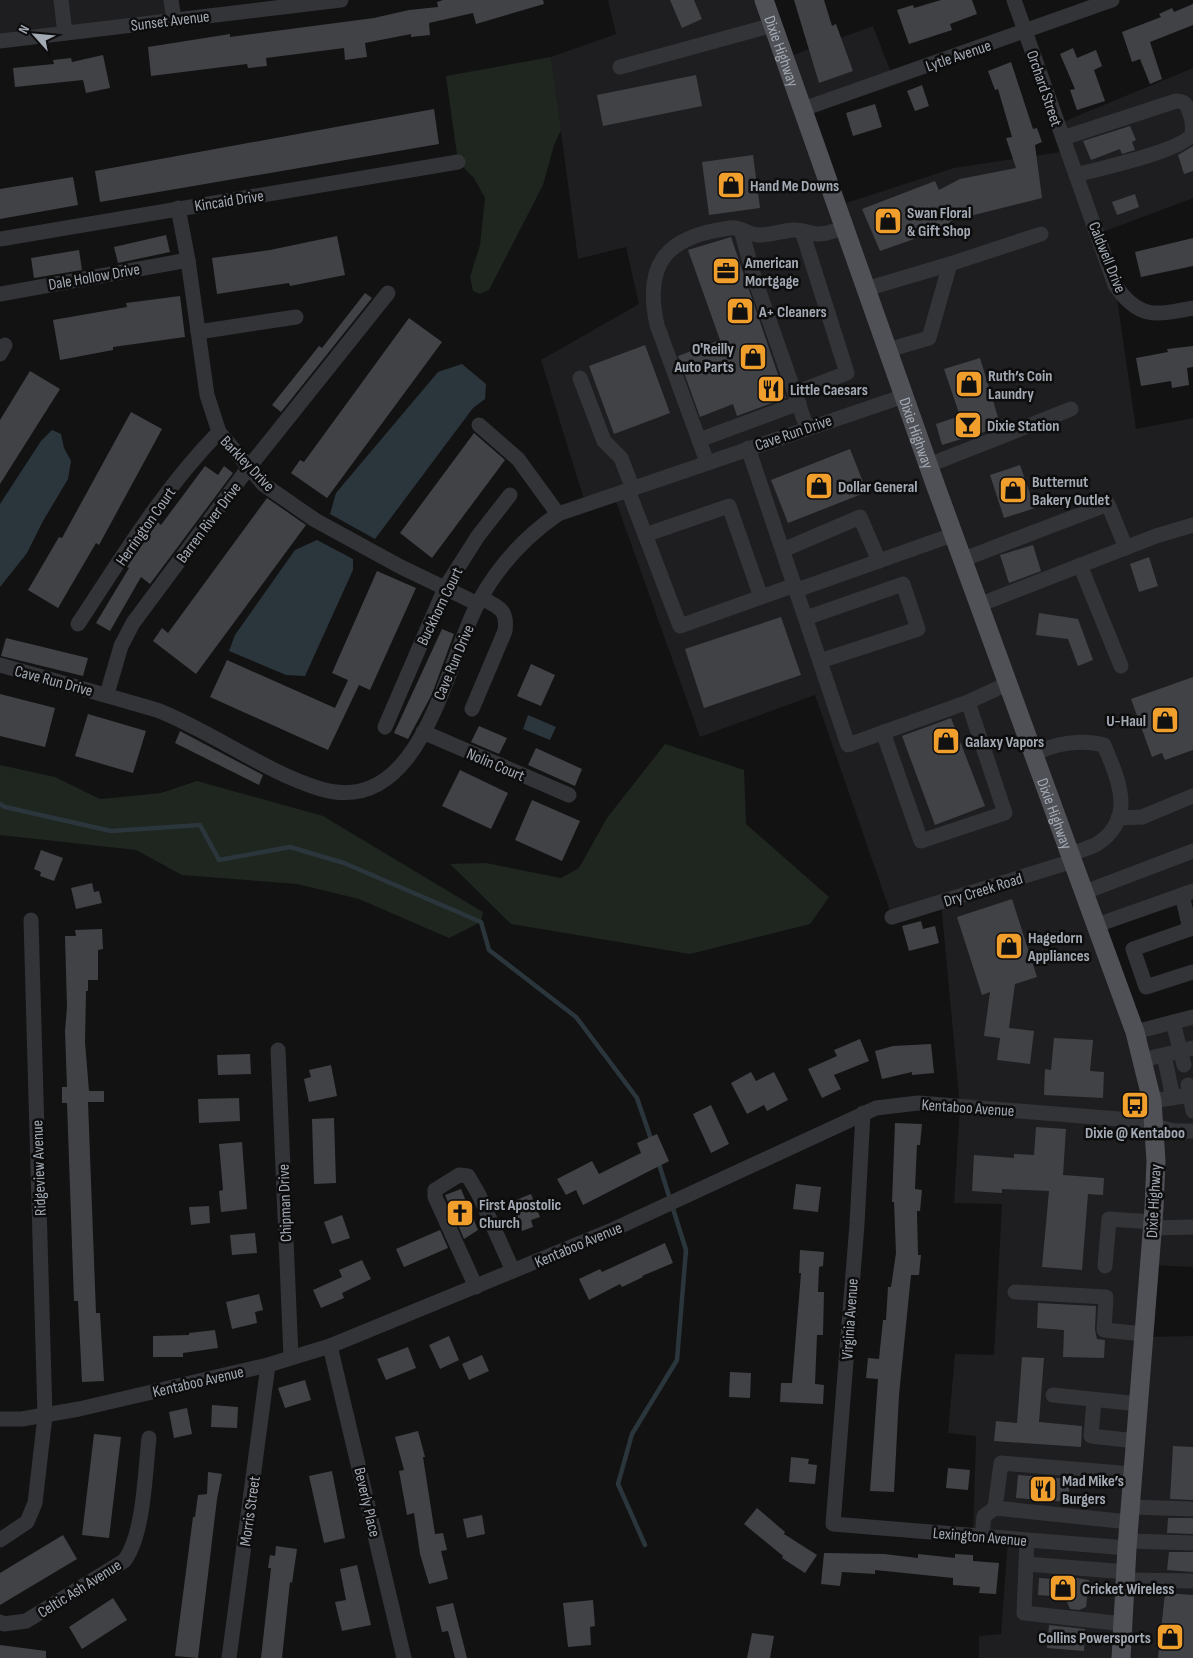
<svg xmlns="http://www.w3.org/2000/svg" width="1193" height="1658" viewBox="0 0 1193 1658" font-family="'Sofia Sans Condensed',sans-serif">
<rect width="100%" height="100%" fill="#121213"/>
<g fill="#1e1e20">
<path d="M0 0H171L174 19 0 41Z"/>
<path d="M608 0H764L785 58 873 26 893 78 803 110 837 206 954 168 1067 151 1058 124 1193 68V198L1097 234 1115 285 1136 429 1193 418V900L1099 931 1135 1032 1193 1017V1267L1149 1265 1144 1337 1193 1336V1658H979V1636L1001 1634 1008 1539 973 1536 976 1436 948 1433 955 1354 994 1355 1002 1204 954 1203 960 1107 941 902 892 917 815 695 700 737 614 496 586 506 541 360 639 304 626 247 578 259 551 57 616 34Z"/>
</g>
<g fill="#1e261f">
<path d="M551 57 561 130 554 145 543 185 489 290 480 294 473 291 470 277 480 245 485 198 474 178 458 162 446 76Z"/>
<path d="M665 744 744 770 746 824 829 897 810 924 690 954 511 924 450 864 486 863 561 878 579 868 607 818Z"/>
<path d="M0 765 55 777 100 799 161 793 197 781 323 816 483 912 481 922 449 938 359 899 297 884 182 875 136 850 0 835Z"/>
</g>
<g fill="#2b363c">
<path d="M462 364 486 384 485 399 473 408 375 539 330 514 336 493 438 372Z"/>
<path d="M52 430 61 434 64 448 71 461 68 479 43 521 27 553 0 587V504L41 441Z"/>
<path d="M317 540 353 559V570L305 676 286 675 229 651 235 635 295 550Z"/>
<path d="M528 715 556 727 550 740 523 729Z"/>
</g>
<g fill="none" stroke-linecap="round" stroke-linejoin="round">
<g stroke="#2b363c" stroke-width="4.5">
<path d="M0 804 5 807 111 831 200 825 219 860 290 847 344 863 481 922 489 950 576 1017 637 1098 652 1142"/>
<path d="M645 1545 618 1484 632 1434 677 1360 686 1250 658 1161"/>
</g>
</g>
<g fill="#414246">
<path d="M443 0H543L544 4 476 24 473 13 429 23 430 35 411 37V34L365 43 367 57 345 60 344 48 266 58 267 66 248 68 247 64 151 76 148 47 230 34V37L374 18 409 10 438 7 437 2Z"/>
<path d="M670 0H694L702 19 682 28Z"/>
<path d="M794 0H824L832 26 836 24 853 71 819 83Z"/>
<path d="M941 0H972L977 14 950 24 952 30 909 44 897 10 913 5 914 8Z"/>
<path d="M1193 4V25L1150 42 1162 79 1150 84 1140 59 1132 62 1122 32 1161 17 1159 14 1172 8 1174 12Z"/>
<path d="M1073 48 1077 58 1096 50 1102 66 1094 70 1105 101 1077 110 1070 90 1075 89 1060 54Z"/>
<path d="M103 55 110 88 86 93 83 80 15 87 13 68 54 64 53 60 71 58 72 62Z"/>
<path d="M1011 62 1033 129 1037 128 1042 142 1035 145 1042 198 950 221 951 226 880 251 862 209 935 181 939 190 960 179 1016 168 1006 138 1012 137 998 89 995 90 988 71Z"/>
<path d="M696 75 702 106 603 126 597 95Z"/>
<path d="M922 85 929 106 915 111 907 91Z"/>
<path d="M875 104 882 127 853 136 846 113Z"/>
<path d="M434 109 439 144 100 202 95 171Z"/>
<path d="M1130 126 1136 140 1132 142 1135 150 1122 154 1120 149 1091 160 1083 141Z"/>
<path d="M1193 146V171L1184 174 1178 155Z"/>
<path d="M753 155 760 208 709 215 702 162Z"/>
<path d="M73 177 78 205 0 219V189Z"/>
<path d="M1135 194 1139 207 1117 215 1112 202Z"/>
<path d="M166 235 170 252 118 263 114 247Z"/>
<path d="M337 236 345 275 290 286 289 283 217 294 212 258 270 250Z"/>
<path d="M731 237 786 398 737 416 733 404 700 417 678 356 720 340 688 250Z"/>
<path d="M1193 238V266L1141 277 1135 252Z"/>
<path d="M79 250 82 270 34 278 31 258Z"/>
<path d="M365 293 372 298 281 412 272 405 319 346 322 348Z"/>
<path d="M180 296 185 337 113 347V350L60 360 53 320 127 307 126 303Z"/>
<path d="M409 318 442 342 327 498 291 473 300 460 304 462Z"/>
<path d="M645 345 670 413 614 434 589 366Z"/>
<path d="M1193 346V367L1187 368 1189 385 1172 388 1171 381 1141 386 1136 358 1168 352 1167 349Z"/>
<path d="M980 358 1001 427 942 445 936 424 960 416 944 369Z"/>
<path d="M30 371 60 389 0 484V420Z"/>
<path d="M131 412 162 429 99 545 96 543 58 608 28 590 59 537 62 538Z"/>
<path d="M474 433 505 460 432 558 400 533Z"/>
<path d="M850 449 867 492 788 523 771 480Z"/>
<path d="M1020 465 1035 508 1004 518 990 475Z"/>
<path d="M205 466 218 475 224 466 233 473 150 584 141 577 110 631 96 623 129 568 127 567 146 539 158 522 161 525Z"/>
<path d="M267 498 306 525 196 674 153 641 162 628 168 633Z"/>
<path d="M1033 545 1041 571 1009 583 1000 555Z"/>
<path d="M1149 557 1158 586 1139 592 1130 564Z"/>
<path d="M377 571 416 588 370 690 359 685 328 750 210 697 227 660 335 708 348 680 332 673Z"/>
<path d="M1039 613 1078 619 1093 660 1078 666 1068 639 1036 635Z"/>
<path d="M781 617 801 675 704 708 685 649Z"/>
<path d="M442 629 454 634 432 694 408 739 394 733Z"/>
<path d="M6 638 88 658 83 676 1 656Z"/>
<path d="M531 664 555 675 541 706 517 696Z"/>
<path d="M1193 677V750L1165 760 1162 753 1152 757 1131 699Z"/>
<path d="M0 694 55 708 45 747 0 736Z"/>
<path d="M88 714 146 731 133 773 75 756Z"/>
<path d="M951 718 985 806 935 825 902 736Z"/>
<path d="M479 726 507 738 499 754 471 742Z"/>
<path d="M180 731 263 775 259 785 175 743Z"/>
<path d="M536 748 582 769 575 786 528 765Z"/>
<path d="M460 770 508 793 491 829 442 806Z"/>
<path d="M532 800 580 821 562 861 515 840Z"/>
<path d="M41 850 63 858 54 881 40 876 41 872 34 869Z"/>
<path d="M92 883 94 892 99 891 102 903 76 909 71 888Z"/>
<path d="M1012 899 1037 977 1015 984 1009 1028 1034 1031 1030 1064 997 1060 1000 1038 984 1036 990 992 982 995 957 917Z"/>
<path d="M921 921 923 929 935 926 939 943 909 951 902 926Z"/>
<path d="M102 929 103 949 98 950V980H88V991H86L85 1042 89 1091H104V1102H88L96 1313H100L104 1381 82 1382 78 1301H74L67 1103H62V1087H67L65 1031 67 1007 65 936H76L75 930Z"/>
<path d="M1054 1038 1093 1040 1090 1071 1104 1072 1103 1098 1044 1095 1045 1069 1051 1070Z"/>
<path d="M860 1039 869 1061 834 1075 841 1089 822 1098 808 1069 837 1056 834 1050Z"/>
<path d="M931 1044 934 1073 912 1075V1072L882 1079 875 1051 893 1046Z"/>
<path d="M250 1054 251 1074 218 1075 217 1055Z"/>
<path d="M331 1065 337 1096 309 1102 304 1079 311 1077 309 1070Z"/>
<path d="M751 1072 756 1081 774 1072 788 1100 767 1111 764 1105 747 1114 731 1083Z"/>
<path d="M239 1098 240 1121 199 1123 198 1099Z"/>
<path d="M711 1105 729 1144 711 1153 693 1114Z"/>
<path d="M334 1118 336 1183 314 1184 312 1119Z"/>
<path d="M895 1123 922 1124 920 1145H917L915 1189 922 1190 920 1211H917L918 1255H921L919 1275H911L899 1395 894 1492 870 1491 878 1379 866 1378 868 1358 879 1359 883 1320H886L888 1287H891L896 1253 894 1202H892Z"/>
<path d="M1036 1127 1066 1129 1063 1175 1104 1178 1103 1195 1088 1194 1082 1270 1042 1267 1049 1191 1002 1189V1193L972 1191 974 1155 1014 1158V1154L1034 1155Z"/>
<path d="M657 1134 669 1161 583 1205 576 1190 566 1195 557 1179 592 1161 599 1174 641 1153 637 1143Z"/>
<path d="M242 1142 247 1209 221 1212 219 1191 223 1190 219 1144Z"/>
<path d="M796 1184 821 1187 818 1212 793 1209Z"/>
<path d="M461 1189 478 1230 464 1239 445 1195Z"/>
<path d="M531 1194 540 1217 531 1220 533 1227 522 1231 511 1202Z"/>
<path d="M209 1206 210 1223 191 1225 189 1207Z"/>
<path d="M342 1215 350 1238 332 1244 324 1222Z"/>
<path d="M440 1230 448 1248 404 1267 396 1249Z"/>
<path d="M255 1233 257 1253 232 1255 230 1235Z"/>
<path d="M665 1243 673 1263 642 1276 643 1277 622 1287 620 1284 589 1300 579 1279 600 1269 602 1272Z"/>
<path d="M800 1250 824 1252 823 1266 819 1267 818 1292H824L823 1335H817L815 1384 824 1385 823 1404 780 1402 781 1383H792L801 1273H799Z"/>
<path d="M362 1260 371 1279 342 1293 344 1298 321 1308 313 1290 342 1277 339 1270Z"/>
<path d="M259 1294 263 1310 255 1312 257 1323 232 1329 226 1302Z"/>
<path d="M1038 1303 1096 1306 1095 1330 1097 1339 1105 1340 1104 1358 1063 1357 1064 1330 1037 1328Z"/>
<path d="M215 1330 218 1348 183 1353V1357H153V1336L189 1335V1333Z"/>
<path d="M449 1336 459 1360 440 1369 429 1345Z"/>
<path d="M408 1347 416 1368 386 1380 377 1359Z"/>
<path d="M482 1355 489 1371 469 1380 462 1364Z"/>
<path d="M1022 1357 1044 1358 1039 1422 1082 1426 1081 1447 994 1441 996 1421 1017 1423Z"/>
<path d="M730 1372 751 1373 750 1398 729 1397Z"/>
<path d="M305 1380 311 1400 285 1408 278 1388Z"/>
<path d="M212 1405 238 1407 237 1428 211 1427Z"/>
<path d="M187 1408 192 1434 174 1438 169 1412Z"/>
<path d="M418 1431 425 1457H423L435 1534 443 1533 447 1550 441 1551 448 1579 429 1584 420 1554 414 1513 407 1515 399 1471 404 1470 395 1437Z"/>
<path d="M94 1434 121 1437 109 1538 82 1535Z"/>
<path d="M1173 1446 1193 1447V1500L1170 1499Z"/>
<path d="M791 1457 809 1459 808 1464 817 1465 815 1484 789 1482Z"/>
<path d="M948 1468 970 1470 968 1490 946 1488Z"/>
<path d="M332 1471 345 1538 324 1543 309 1476Z"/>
<path d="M208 1472 222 1474 217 1499 198 1658 175 1656 193 1517H195L198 1495 207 1494Z"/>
<path d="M1018 1475 1070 1479 1068 1502 1016 1498Z"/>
<path d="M757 1508 785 1532 784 1534 817 1555 805 1573 782 1558 783 1556 744 1524Z"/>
<path d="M482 1515 485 1534 467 1538 463 1519Z"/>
<path d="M1168 1518H1193V1534L1167 1533Z"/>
<path d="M63 1535 77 1559 0 1605V1573Z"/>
<path d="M276 1546 297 1549 292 1583 290 1582 282 1658H261L271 1568H268L270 1555 275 1556Z"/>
<path d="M1169 1552H1193V1572L1167 1570Z"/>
<path d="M824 1553 884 1554 918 1558V1554L955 1558V1554L973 1555V1561L999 1563 996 1594 979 1593 980 1587 953 1585V1578L875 1570V1574L842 1572 840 1586 821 1584Z"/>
<path d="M357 1565 371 1625 342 1631 335 1602 346 1600 340 1569Z"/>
<path d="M1071 1577 1089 1580 1086 1607 1079 1610 1070 1609 1065 1597 1038 1595 1039 1578 1069 1580Z"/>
<path d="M1165 1593 1193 1595V1658H1158Z"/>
<path d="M113 1598 127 1620 82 1649 69 1627Z"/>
<path d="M593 1600 595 1626 590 1627 591 1645 568 1647 563 1603Z"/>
<path d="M453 1603 467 1658H455L448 1631 442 1632 436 1607Z"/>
<path d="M1049 1625 1085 1629 1084 1651 1047 1648Z"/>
<path d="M752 1633 774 1636 770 1658H747Z"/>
<path d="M0 1645 46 1651V1658H0Z"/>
</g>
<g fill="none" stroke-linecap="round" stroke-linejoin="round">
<g stroke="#333438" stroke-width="15">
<path d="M61 0 65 33"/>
<path d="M171 0 174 19"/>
<path d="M1014 0 1115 285C1139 320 1156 315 1193 308"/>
<path d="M0 41 341 0"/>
<path d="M620 67 773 25"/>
<path d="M803 109 1112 0"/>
<path d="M1063 138 1176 101C1183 101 1187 104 1189 111 1192 118 1193 127 1192 134 1183 151 1097 169 1076 175"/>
<path d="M178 208 188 260 207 395 219 432 263 484 315 520 401 567 478 604"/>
<path d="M741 230 754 277 807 428"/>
<path d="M0 239 458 162"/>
<path d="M866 289 950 264"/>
<path d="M0 294 188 260"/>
<path d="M198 332 296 317"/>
<path d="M888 350 929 338 950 264 1041 234"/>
<path d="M0 354 5 345"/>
<path d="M580 378 604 441 621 458 633 489"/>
<path d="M795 393 847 373 802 231"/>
<path d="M479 425 518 459 558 514"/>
<path d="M699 440 799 403"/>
<path d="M748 448 848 745 968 702 1005 813 921 841 883 732"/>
<path d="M707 462 657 325C643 262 668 236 730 228 740 226 748 235 759 235 770 235 782 231 793 230 802 229 810 234 819 234 827 234 837 230 845 228"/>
<path d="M929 465 1071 409"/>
<path d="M628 490 680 626 795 585"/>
<path d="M645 535 729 506 761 597"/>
<path d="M783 550 860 517 879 561"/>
<path d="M964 559 1108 504 1126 548"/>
<path d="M1080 565 1121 666"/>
<path d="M797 590 955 534"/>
<path d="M981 604 1156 536 1193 525"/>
<path d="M806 618 903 584 918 629 820 661"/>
<path d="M78 624C121 559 163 489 219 432"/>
<path d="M0 665 157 710C213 732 265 772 321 789 421 818 445 666 478 603 498 566 523 538 558 514L904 396"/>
<path d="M107 694 121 646 133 623 249 467 388 293"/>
<path d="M968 702 1009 683"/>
<path d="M472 709 505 631C508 610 499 607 481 598"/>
<path d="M385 727 445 588 478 536 510 495"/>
<path d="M423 732 569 795"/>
<path d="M1035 754C1054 743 1083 739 1104 745 1118 779 1137 818 1097 844 1089 848 1079 851 1071 854"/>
<path d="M1118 818 1142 817 1193 796"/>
<path d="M1085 892 1193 851"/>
<path d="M1182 895 1190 929 1133 949 1146 987 1193 972"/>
<path d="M892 917 1073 861"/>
<path d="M1097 925 1193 891"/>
<path d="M1173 1022 1184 1065"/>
<path d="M1135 1032 1193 1017"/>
<path d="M278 1050 291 1357"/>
<path d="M1164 1055 1173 1098"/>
<path d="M1142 1060 1193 1048"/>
<path d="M1193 1094 1190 1095 1193 1111"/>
<path d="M1152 1101 1190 1095 1188 1085"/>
<path d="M863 1113 857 1224 833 1524 1127 1548"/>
<path d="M1152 1228 1193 1227"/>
<path d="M1105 1266 1109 1219 1153 1222"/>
<path d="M476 1287 435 1197V1190L459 1175 468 1176 479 1195 513 1271"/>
<path d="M1015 1292 1106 1297 1104 1330 1144 1334"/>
<path d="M330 1346 404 1658"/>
<path d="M1053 1395 1139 1404"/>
<path d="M1094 1400 1091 1436 1136 1441"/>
<path d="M0 1419H22L79 1409 268 1365 330 1346 610 1231 876 1108 918 1103 1132 1120 1174 1131H1193"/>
<path d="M1131 1507 1193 1509"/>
<path d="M1129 1522 995 1508 1001 1463 1133 1474"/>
<path d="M982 1537 984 1516 995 1508"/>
<path d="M0 1540 27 1522 35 1503 45 1416 31 920"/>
<path d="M1027 1540 1024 1613 1124 1624"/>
<path d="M1127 1541 1193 1543"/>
<path d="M1026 1564 1127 1572"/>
<path d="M1127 1580 1193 1581"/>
<path d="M0 1622 4 1624 26 1621 124 1561C144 1536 145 1472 149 1438"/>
<path d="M229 1658 268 1365"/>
</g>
<path stroke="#4f5157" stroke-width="19" id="s1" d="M764 0 935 484 1135 1032 1152 1101 1156 1161 1154 1208 1127 1548 1121 1658"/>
</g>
<defs>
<g id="shop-square" transform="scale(1.4375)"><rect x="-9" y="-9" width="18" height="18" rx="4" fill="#f09f2d" stroke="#0d0d0e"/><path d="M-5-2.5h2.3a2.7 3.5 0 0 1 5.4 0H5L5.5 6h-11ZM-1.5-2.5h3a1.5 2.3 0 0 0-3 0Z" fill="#111"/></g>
<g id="office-square" transform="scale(1.4375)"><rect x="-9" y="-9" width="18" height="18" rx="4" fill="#f09f2d" stroke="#0d0d0e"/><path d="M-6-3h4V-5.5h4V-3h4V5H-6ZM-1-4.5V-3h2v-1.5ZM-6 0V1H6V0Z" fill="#111"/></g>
<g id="restaurant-square" transform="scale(1.4375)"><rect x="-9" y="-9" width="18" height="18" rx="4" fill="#f09f2d" stroke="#0d0d0e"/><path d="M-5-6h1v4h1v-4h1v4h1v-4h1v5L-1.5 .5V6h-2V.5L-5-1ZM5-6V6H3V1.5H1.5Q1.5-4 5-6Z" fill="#111"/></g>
<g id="bar-square" transform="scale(1.4375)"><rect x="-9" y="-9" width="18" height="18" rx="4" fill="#f09f2d" stroke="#0d0d0e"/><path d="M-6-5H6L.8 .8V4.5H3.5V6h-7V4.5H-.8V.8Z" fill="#111"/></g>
<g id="bus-square" transform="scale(1.4375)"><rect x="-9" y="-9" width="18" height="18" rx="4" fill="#f09f2d" stroke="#0d0d0e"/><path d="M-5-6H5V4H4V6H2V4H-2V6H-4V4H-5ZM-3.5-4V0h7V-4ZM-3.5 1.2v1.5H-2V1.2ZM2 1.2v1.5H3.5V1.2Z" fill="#111"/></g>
<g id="church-square" transform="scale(1.4375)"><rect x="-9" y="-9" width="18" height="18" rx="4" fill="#f09f2d" stroke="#0d0d0e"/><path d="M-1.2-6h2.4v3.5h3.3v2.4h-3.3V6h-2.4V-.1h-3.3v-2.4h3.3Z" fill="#111"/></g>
</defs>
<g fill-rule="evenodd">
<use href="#shop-square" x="731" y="185"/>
<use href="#shop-square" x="888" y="221"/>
<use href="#office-square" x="726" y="271"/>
<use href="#shop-square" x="740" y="311"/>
<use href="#shop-square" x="753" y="357"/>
<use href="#shop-square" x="969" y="384"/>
<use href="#restaurant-square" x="771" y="389"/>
<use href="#bar-square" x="968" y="425"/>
<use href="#shop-square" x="819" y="486"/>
<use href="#shop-square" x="1013" y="490"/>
<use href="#shop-square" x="1165" y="720"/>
<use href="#shop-square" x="946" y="741"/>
<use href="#shop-square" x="1009" y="946"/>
<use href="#bus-square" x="1135" y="1105"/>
<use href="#church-square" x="460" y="1213"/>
<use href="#restaurant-square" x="1043" y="1489"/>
<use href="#shop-square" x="1063" y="1588"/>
<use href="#shop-square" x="1170" y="1637"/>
</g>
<g text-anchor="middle" stroke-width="5" stroke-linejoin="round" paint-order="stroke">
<g font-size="16" fill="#a3aab4" stroke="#0d0d0e">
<text transform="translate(170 20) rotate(-7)" y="6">Sunset Avenue</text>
<text dy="6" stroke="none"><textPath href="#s1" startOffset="54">Dixie Highway</textPath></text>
<text transform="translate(958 55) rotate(-19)" y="6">Lytle Avenue</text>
<text transform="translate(1045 88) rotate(71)" y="6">Orchard Street</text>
<text transform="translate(229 200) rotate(-9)" y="6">Kincaid Drive</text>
<text transform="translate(1108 257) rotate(68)" y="6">Caldwell Drive</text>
<text transform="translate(94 276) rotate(-10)" y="6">Dale Hollow Drive</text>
<text transform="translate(793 432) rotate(-19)" y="6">Cave Run Drive</text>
<text dy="6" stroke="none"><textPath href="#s1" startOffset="459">Dixie Highway</textPath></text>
<text transform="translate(248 463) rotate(46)" y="6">Barkley Drive</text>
<text transform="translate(208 522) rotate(-53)" y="6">Barren River Drive</text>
<text transform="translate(145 526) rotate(-55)" y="6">Herrington Court</text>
<text transform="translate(439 606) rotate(-64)" y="6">Buckhorn Court</text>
<text transform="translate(453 662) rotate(-67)" y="6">Cave Run Drive</text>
<text transform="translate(54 680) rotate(15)" y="6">Cave Run Drive</text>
<text transform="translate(496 764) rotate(23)" y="6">Nolin Court</text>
<text dy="6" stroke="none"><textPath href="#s1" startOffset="864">Dixie Highway</textPath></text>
<text transform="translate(983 889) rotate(-17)" y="6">Dry Creek Road</text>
<text transform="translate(968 1107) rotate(4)" y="6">Kentaboo Avenue</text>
<text transform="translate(38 1168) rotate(-92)" y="6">Ridgeview Avenue</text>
<text transform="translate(1153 1201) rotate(-87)" y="6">Dixie Highway</text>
<text transform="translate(284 1203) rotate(-92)" y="6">Chipman Drive</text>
<text transform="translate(578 1244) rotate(-23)" y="6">Kentaboo Avenue</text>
<text transform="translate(849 1319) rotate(-86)" y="6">Virginia Avenue</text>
<text transform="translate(198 1381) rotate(-13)" y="6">Kentaboo Avenue</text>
<text transform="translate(368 1502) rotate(77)" y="6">Beverly Place</text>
<text transform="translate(249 1511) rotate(-82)" y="6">Morris Street</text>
<text transform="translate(980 1536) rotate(5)" y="6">Lexington Avenue</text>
<text transform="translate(79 1588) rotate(-32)" y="6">Celtic Ash Avenue</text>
</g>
<g font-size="16" font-weight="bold" fill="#a3aab4" stroke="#0d0d0e" text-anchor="start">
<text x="750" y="191">Hand Me Downs</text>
<text x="907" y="218">Swan Floral<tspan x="907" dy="18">&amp; Gift Shop</tspan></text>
<text x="745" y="268">American<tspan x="745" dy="18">Mortgage</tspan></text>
<text x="759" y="317">A+ Cleaners</text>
<text x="734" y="354" text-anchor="end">O'Reilly<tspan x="734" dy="18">Auto Parts</tspan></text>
<text x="988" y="381">Ruth’s Coin<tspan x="988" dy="18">Laundry</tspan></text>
<text x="790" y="395">Little Caesars</text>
<text x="987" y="431">Dixie Station</text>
<text x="1032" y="487">Butternut<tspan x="1032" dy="18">Bakery Outlet</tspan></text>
<text x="838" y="492">Dollar General</text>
<text x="1146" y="726" text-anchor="end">U-Haul</text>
<text x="965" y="747">Galaxy Vapors</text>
<text x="1028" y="943">Hagedorn<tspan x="1028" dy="18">Appliances</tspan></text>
<text x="1135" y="1138" text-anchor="middle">Dixie @ Kentaboo</text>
<text x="479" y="1210">First Apostolic<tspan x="479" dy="18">Church</tspan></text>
<text x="1062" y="1486">Mad Mike’s<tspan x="1062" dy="18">Burgers</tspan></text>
<text x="1082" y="1594">Cricket Wireless</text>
<text x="1151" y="1643" text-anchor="end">Collins Powersports</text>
</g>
</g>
<g transform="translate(35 35) rotate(297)" stroke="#0d0d0e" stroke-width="4" paint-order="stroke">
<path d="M0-4L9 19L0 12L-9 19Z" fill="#a3aab4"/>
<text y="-8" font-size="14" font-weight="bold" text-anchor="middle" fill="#a3aab4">N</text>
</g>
</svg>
